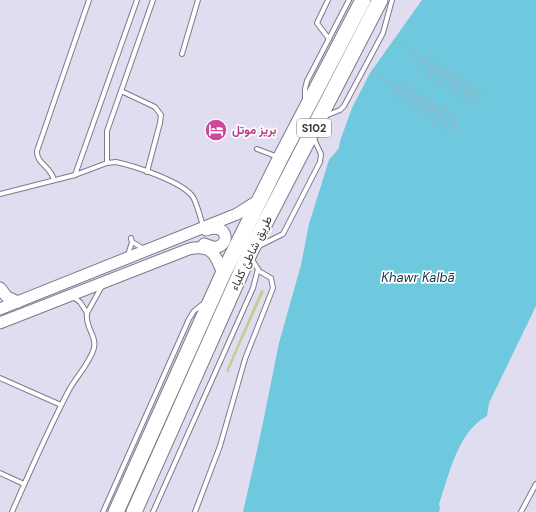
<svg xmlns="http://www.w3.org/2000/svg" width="536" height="512" viewBox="0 0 536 512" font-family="'DM Sans',Vazirmatn,sans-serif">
<rect width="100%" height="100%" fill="#e1ddf0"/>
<path fill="#c5cb92" d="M261 290 264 291 228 372 226 371Z"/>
<path fill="#6ec8de" d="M422 0H536V306L489 403 487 416C458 431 449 475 439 504L440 509 439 512H243L260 437 279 343 301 265 309 224 329 160 339 148 340 141 352 108 370 73Z"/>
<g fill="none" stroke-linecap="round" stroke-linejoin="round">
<g stroke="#7d798b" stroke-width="6">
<g id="lane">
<path d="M328 0 317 23 329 39"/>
<path d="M182 54 198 0"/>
<path d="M121 91 155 107 161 115 160 123 147 172"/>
<path d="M305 99V89L307 81 349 0"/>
<path d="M325 116 340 110 344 106 383 33 392 0"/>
<path d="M257 149 278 157"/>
<path d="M107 163V131L153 0"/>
<path d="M75 175 137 0"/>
<path d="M54 180C51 167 36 163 37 151L89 0"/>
<path d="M0 194 75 175 107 163 116 162C135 166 183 182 193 197 198 206 200 217 203 226"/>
<path d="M132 242 144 249"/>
<path d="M259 246 283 234 320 162 321 154 313 137"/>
<path d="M128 255 132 242 131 238"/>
<path d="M72 296 80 302 87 313"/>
<path d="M0 378 61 405"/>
<path d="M0 473 24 484"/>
<path d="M12 512C30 471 48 430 69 390 76 377 90 363 94 348 97 336 85 328 87 313L102 286"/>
<path d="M103 512 189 319 194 311 204 303"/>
<path d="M153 512 253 288 258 269"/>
<path d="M195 512 220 446 245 359 273 288 271 278 259 271 251 258"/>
<path d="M521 512 536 484"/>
</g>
</g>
<g stroke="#7d798b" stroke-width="13">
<g id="secondary">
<path d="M204 244C208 245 213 248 217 247 231 244 227 222 206 230"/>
<path d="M0 288 7 297 18 302"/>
<path d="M0 309 237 214 259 200"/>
<path d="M0 323 189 249C212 244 216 255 223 274"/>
</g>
</g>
<g stroke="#7d798b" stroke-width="17">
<g id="highway">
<path d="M116 512 223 274 281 157 363 0"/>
<path d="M134 512 250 252 380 0"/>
</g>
</g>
<g stroke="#adaaba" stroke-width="1.5" stroke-dasharray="2 2" stroke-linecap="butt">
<path d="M394 40 481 100"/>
<path d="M372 70 460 129"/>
<path d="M418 70 430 54"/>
<path d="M425 75 436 58"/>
<path d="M430 78 441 62"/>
<path d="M436 82 447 66"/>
<path d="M440 85 452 69"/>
<path d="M446 89 457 73"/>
<path d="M451 92 462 77"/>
<path d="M392 96 403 80"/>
<path d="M456 96 468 80"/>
<path d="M462 99 473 83"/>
<path d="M399 100 410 83"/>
<path d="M404 103 416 87"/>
<path d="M467 103 478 87"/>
<path d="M409 107 421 91"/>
<path d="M472 107 484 90"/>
<path d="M414 111 426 94"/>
<path d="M419 113 430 98"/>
<path d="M425 118 436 102"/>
<path d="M431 122 442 105"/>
<path d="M434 127 447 109"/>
<path d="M441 128 452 112"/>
<path d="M447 132 458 116"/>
</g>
<use href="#lane" stroke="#fff" stroke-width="4"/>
<use href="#secondary" stroke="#fff" stroke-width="11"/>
<use href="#highway" stroke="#fff" stroke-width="15"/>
</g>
<defs>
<g id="hotel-disc" transform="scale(1.15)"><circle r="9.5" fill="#d1479c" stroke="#fff"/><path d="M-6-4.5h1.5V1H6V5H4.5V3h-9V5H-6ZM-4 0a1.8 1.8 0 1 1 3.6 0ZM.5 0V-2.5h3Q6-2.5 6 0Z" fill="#fff"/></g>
</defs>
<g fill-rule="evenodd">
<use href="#hotel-disc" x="216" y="130"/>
</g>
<g text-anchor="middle" stroke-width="3.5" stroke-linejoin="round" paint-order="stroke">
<rect fill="#fff" stroke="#76747a" stroke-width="1" x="297" y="119" width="34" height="18" rx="3"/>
<g font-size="11" font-weight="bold" fill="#3b3941">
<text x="314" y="132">S102</text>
</g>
<g font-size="12" font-weight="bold" fill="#b23c85" stroke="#fff" text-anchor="start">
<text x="232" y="134">بريز موتل</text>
</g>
<g font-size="12" fill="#3b3941" stroke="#fff">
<text transform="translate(251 253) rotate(-64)" y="4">طريق شاطئ كلباء</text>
</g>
<g font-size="13" font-style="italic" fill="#103a44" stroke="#fff">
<text x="418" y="282">Khawr Kalbā</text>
</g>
</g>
</svg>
